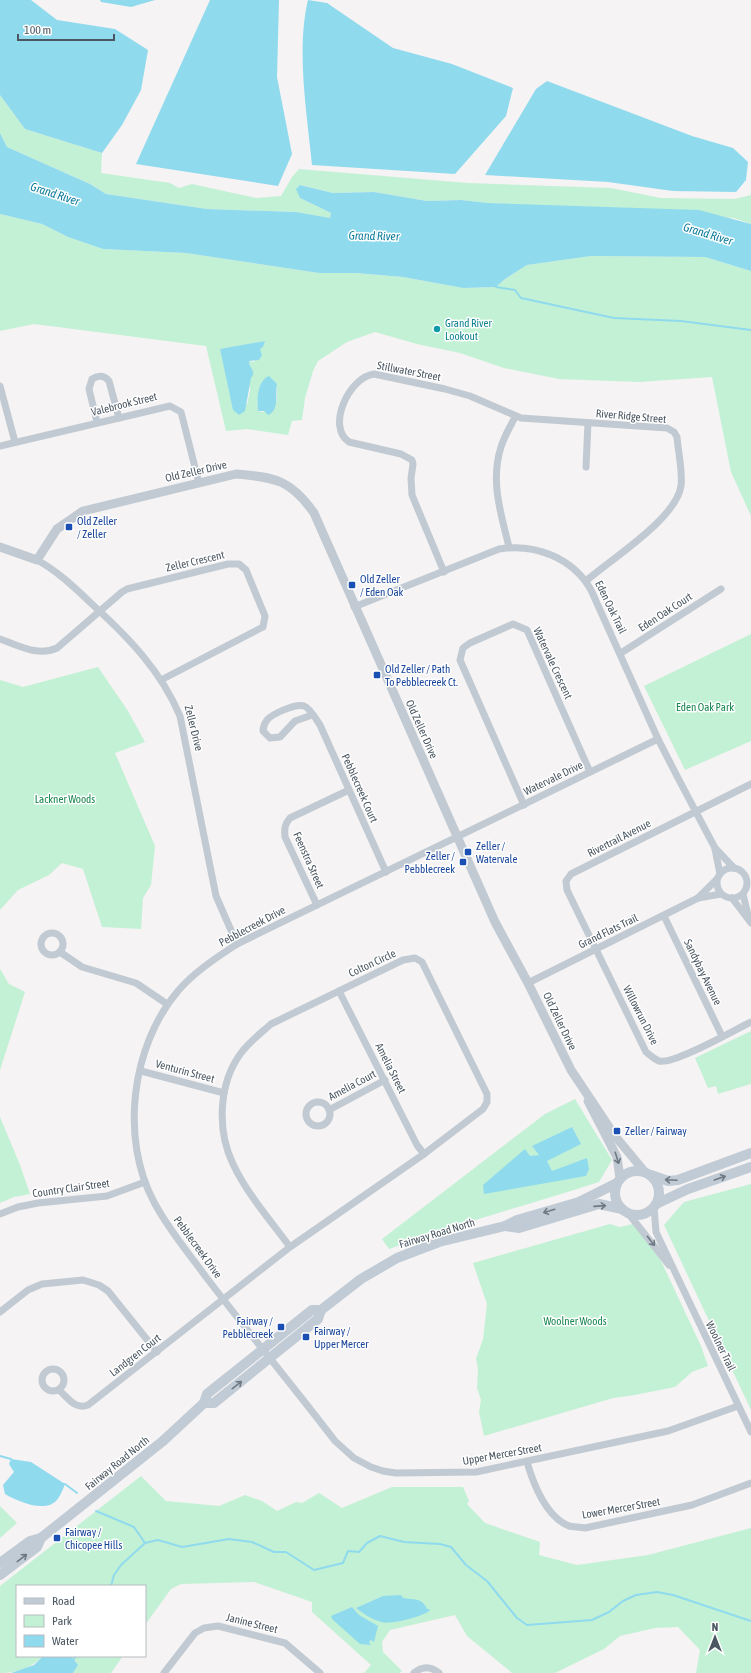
<svg xmlns="http://www.w3.org/2000/svg" width="751" height="1673" viewBox="0 0 751 1673" font-family="'Asap Condensed',sans-serif">
<rect width="100%" height="100%" fill="#f5f3f3"/>
<g fill="#c3f1d5" fill-rule="evenodd">
<path d="M0 95 25 129 102 153 101 173 170 183 179 188 192 184 256 198 281 196 292 177 299 169 468 183 611 188 661 198 735 199 751 195V224L734 218 488 203 461 200 427 201 374 192 333 193 301 185 300 198 331 213 330 219 296 212 207 209 106 194 90 184 7 147 0 133Z"/>
<path d="M0 214 42 224 68 237 103 249 186 253 319 273H356L403 277 463 288 496 287 505 279 527 265 591 256 705 257 751 271V516L731 472 712 377 639 382 559 379 504 368 460 353 417 344 375 332 347 342 318 361 313 371 305 398 302 420 292 421 288 435 247 429 226 431 206 346 34 324 0 331ZM220 349H260L254 362 249 361 250 390 247 405ZM263 382 277 385V399L275 407 263 412 258 411 257 403Z"/>
<path d="M751 634V741L685 770 644 686Z"/>
<path d="M98 667 128 711 145 742 115 753 155 846 151 885 143 898 141 929 102 927 83 869 62 863 49 875 18 890 0 910V680L23 687Z"/>
<path d="M0 969 9 984 25 992 0 1070Z"/>
<path d="M751 1031V1084L718 1094 716 1086 708 1088 695 1058Z"/>
<path d="M575 1099 612 1160 599 1182C529 1205 458 1223 389 1249L382 1239 545 1114Z"/>
<path d="M0 1117 20 1165 30 1194 14 1197 0 1203Z"/>
<path d="M751 1184V1410L664 1225 684 1202Z"/>
<path d="M610 1224 620 1227 633 1224 647 1231 701 1346 708 1366 692 1372 675 1387 635 1395 613 1398 484 1436 479 1412 481 1400 477 1388 478 1368 476 1359 483 1339 487 1304 473 1263Z"/>
<path d="M141 1476 166 1501 219 1506 245 1495 262 1501 277 1511 296 1502 302 1503 319 1493 342 1508 392 1487H463L469 1501 467 1504 485 1523 540 1542 539 1555 577 1565 648 1555 751 1528V1673H696L700 1650 678 1627 655 1628 620 1636 604 1649 555 1673H512L467 1636 455 1615 390 1630 382 1642 383 1652 402 1671 400 1673H364L371 1665 312 1612V1602L254 1582 181 1584 171 1589 145 1625V1586H17V1656H43C31 1668 17 1673 0 1673V1586Z"/>
<path d="M0 1506 17 1523 0 1538Z"/>
<path d="M71 1656H123L111 1673H73L78 1665Z"/>
</g>
<g fill="#90daee">
<path d="M0 0H31L57 20 115 29 148 50 141 90 122 125 102 153 25 129 0 95Z"/>
<path d="M100 0H155L131 7 101 2Z"/>
<path d="M210 0H279L277 77 292 154 278 186 136 164Z"/>
<path d="M308 0 327 3 393 48 452 64 513 88 506 116 455 174 312 165C307 114 296 50 308 0Z"/>
<path d="M547 81 692 136 733 148 748 162 746 180 736 192 673 191 608 182 485 175 536 89Z"/>
<path d="M0 133 7 147 90 184 106 194 207 209 296 212 330 218 331 213 300 198 296 189 300 185 333 193 374 192 427 201 461 200 488 203 699 210 751 224V271L705 257 591 256 527 265 505 279 496 287 463 288 403 277 356 273H319L186 253 103 249 68 237 42 224 0 214Z"/>
<path d="M265 341 263 347 260 349 262 355 259 360 249 361C249 368 257 371 251 378L245 411 239 415 233 410 220 349Z"/>
<path d="M269 376 277 384C275 394 280 410 268 415L264 411H258C257 399 257 381 269 376Z"/>
<path d="M572 1127 581 1144 547 1161 552 1171 587 1158 589 1169 586 1176 484 1194 483 1185 525 1149 530 1156 539 1155 532 1146Z"/>
<path d="M11 1459 31 1462 65 1484C63 1489 60 1497 56 1501 44 1513 17 1501 5 1494L3 1485 14 1472 9 1464Z"/>
<path d="M401 1595 403 1598C413 1600 422 1597 427 1609H430L429 1611C421 1617 391 1625 381 1622 371 1619 364 1614 356 1608L383 1596Z"/>
<path d="M352 1607 359 1615 378 1626 374 1642 371 1640 369 1642 371 1645 360 1644 332 1619 331 1616Z"/>
<path d="M43 1656H71L78 1665 73 1673H11L34 1665Z"/>
</g>
<g fill="none" stroke-linecap="round" stroke-linejoin="round">
<g stroke="#90daee" stroke-width="2">
<path d="M496 287 515 290 521 298 614 318 681 321 751 330"/>
<path d="M0 1456 11 1459"/>
<path d="M65 1484 77 1493"/>
<path d="M96 1511 134 1527 145 1543"/>
<path d="M111 1586 114 1575 121 1565 145 1543 158 1540 182 1547 229 1539 252 1542 274 1552H286L314 1570 343 1563 348 1551 359 1552 367 1543 380 1536 404 1542 440 1544 451 1547 466 1565 487 1581 517 1618 527 1625 592 1620 609 1612 623 1601 636 1595 657 1592 673 1595 751 1621"/>
<path d="M74 1659 76 1656"/>
</g>
<g stroke="#c1cad2" stroke-width="7">
<path d="M0 386 15 442"/>
<path d="M97 422 89 389 92 379C99 375 104 375 109 381L119 418"/>
<path d="M0 446 170 406 181 412 199 483"/>
<path d="M586 467 588 423"/>
<path d="M509 547C501 514 490 481 501 447 504 437 510 427 515 417"/>
<path d="M37 560C59 572 76 589 94 606 129 638 161 671 180 716L216 896 237 944"/>
<path d="M444 572 412 495 411 478 413 464 412 460 401 454 349 442C326 427 349 377 374 374L445 389 470 396 521 418 667 428 674 432 677 437C678 451 683 473 681 486 676 519 611 559 586 581"/>
<path d="M354 607 499 549C535 543 573 558 591 590L658 739 678 778 715 848 734 868"/>
<path d="M0 639C18 645 38 657 57 648L122 592 127 589 228 564H239L246 570 265 616 263 627 161 680"/>
<path d="M621 653 721 589"/>
<path d="M312 715 295 721 280 737 270 738 263 731C263 727 264 724 267 720 272 714 296 703 304 706 310 708 316 719 320 725L386 872"/>
<path d="M658 739 237 944C216 958 194 972 178 991 131 1046 120 1139 154 1202 168 1229 188 1252 206 1277 248 1332 293 1386 335 1441L354 1458 371 1467 383 1471 396 1473 476 1472 668 1431 738 1406"/>
<path d="M751 784 571 874 566 881 567 890 646 1052C650 1055 654 1059 659 1061 674 1065 734 1030 751 1022"/>
<path d="M524 805 460 660 463 648 470 643 513 624 527 630 590 772"/>
<path d="M715 849 720 874"/>
<circle cx="732" cy="883" r="15"/>
<path d="M743 894 748 915"/>
<path d="M698 898 717 879"/>
<path d="M732 898 751 923"/>
<path d="M317 905 285 837C284 828 285 824 290 818L349 790"/>
<path d="M664 916 722 1036"/>
<circle cx="52" cy="944" r="11"/>
<path d="M60 952 82 967 136 983 167 1004"/>
<path d="M528 983 698 898 721 894"/>
<path d="M339 991 417 1145 424 1154"/>
<path d="M141 1071 224 1093"/>
<circle cx="318" cy="1114" r="12"/>
<path d="M329 1110 385 1080"/>
<path d="M654 1207 656 1232 751 1432"/>
<path d="M628 1213 669 1265"/>
<path d="M0 1214 18 1207 38 1203 107 1196 145 1182"/>
<path d="M0 1312 28 1290 42 1284 83 1280 99 1285 108 1291 157 1352"/>
<circle cx="53" cy="1380" r="11"/>
<path d="M59 1390C68 1398 75 1410 88 1405L290 1247 424 1154 483 1109 487 1102V1094L422 962 415 958 403 960 271 1024C261 1033 249 1042 241 1053 218 1084 217 1131 233 1164 247 1194 271 1221 290 1247"/>
<path d="M527 1462C533 1483 546 1517 569 1526 573 1527 580 1527 585 1528L692 1505 751 1483"/>
<path d="M164 1673 195 1633 204 1628 218 1626 285 1643 320 1673"/>
<path d="M414 1673C422 1666 431 1666 439 1673"/>
</g>
<g stroke="#c1cad2" stroke-width="9">
<path d="M0 547 37 560 57 529 83 511 236 474C275 477 291 480 314 513L495 922 528 983 571 1070 615 1136 644 1171"/>
<path d="M588 1101 617 1157 620 1178"/>
</g>
<g stroke="#c1cbd6" stroke-width="10">
<circle cx="637" cy="1193" r="22"/>
<path d="M651 1175 668 1181 678 1180 751 1153"/>
<path d="M656 1204 688 1189 751 1167"/>
<path d="M505 1226 519 1228 599 1204 622 1209"/>
<path d="M204 1403H214L318 1319 321 1310 361 1279 397 1258 439 1242 505 1226 517 1220 579 1202 617 1183"/>
<path d="M0 1563 30 1541 41 1538"/>
<path d="M0 1575 37 1547 41 1538 163 1441 204 1403 207 1394 312 1310H321"/>
</g>
</g>
<defs><path id="oneway-shaft" d="M-6 0H5M1.5-3L5.5 0L1.5 3" fill="none" stroke-width="1.6" stroke-linecap="round" stroke-linejoin="round"/></defs>
<g stroke="#6e7983">
<use href="#oneway-shaft" transform="translate(617 1158) rotate(73)"/>
<use href="#oneway-shaft" transform="translate(651 1241) rotate(52)"/>
</g>
<g stroke="#6e7984">
<use href="#oneway-shaft" transform="translate(720 1178) rotate(-19)"/>
<use href="#oneway-shaft" transform="translate(671 1180) rotate(-177)"/>
<use href="#oneway-shaft" transform="translate(600 1206) rotate(-4)"/>
<use href="#oneway-shaft" transform="translate(549 1211) rotate(163)"/>
<use href="#oneway-shaft" transform="translate(237 1385) rotate(-38)"/>
<use href="#oneway-shaft" transform="translate(22 1558) rotate(-38)"/>
</g>
<circle fill="#0f9aa8" stroke="#fff" stroke-width="1.5" cx="437" cy="329" r="4"/>
<g fill="#1a4fb4" stroke="#fff" stroke-width="1.5">
<rect x="65" y="523" width="8" height="8" rx="2"/>
<rect x="348" y="581" width="8" height="8" rx="2"/>
<rect x="373" y="671" width="8" height="8" rx="2"/>
<rect x="464" y="848" width="8" height="8" rx="2"/>
<rect x="459" y="858" width="8" height="8" rx="2"/>
<rect x="613" y="1127" width="8" height="8" rx="2"/>
<rect x="277" y="1323" width="8" height="8" rx="2"/>
<rect x="302" y="1333" width="8" height="8" rx="2"/>
<rect x="53" y="1534" width="8" height="8" rx="2"/>
</g>
<g text-anchor="middle" stroke-width="3" stroke-linejoin="round" paint-order="stroke">
<g font-size="11" fill="#0d838f" stroke="#fff" text-anchor="start">
<text x="445" y="327">Grand River<tspan x="445" dy="13">Lookout</tspan></text>
</g>
<g font-size="11" fill="#4a5661" stroke="#fff">
<text transform="translate(409 371) rotate(11)" y="4">Stillwater Street</text>
<text transform="translate(124 404) rotate(-14)" y="4">Valebrook Street</text>
<text transform="translate(631 416) rotate(5)" y="4">River Ridge Street</text>
<text transform="translate(196 471) rotate(-13)" y="4">Old Zeller Drive</text>
<text transform="translate(195 561) rotate(-13)" y="4">Zeller Crescent</text>
<text transform="translate(611 607) rotate(64)" y="4">Eden Oak Trail</text>
<text transform="translate(665 612) rotate(-33)" y="4">Eden Oak Court</text>
<text transform="translate(553 663) rotate(65)" y="4">Watervale Crescent</text>
<text transform="translate(194 728) rotate(76)" y="4">Zeller Drive</text>
<text transform="translate(422 729) rotate(66)" y="4">Old Zeller Drive</text>
<text transform="translate(553 778) rotate(-26)" y="4">Watervale Drive</text>
<text transform="translate(360 788) rotate(66)" y="4">Pebblecreek Court</text>
<text transform="translate(619 838) rotate(-27)" y="4">Rivertrail Avenue</text>
<text transform="translate(309 860) rotate(66)" y="4">Feenstra Street</text>
<text transform="translate(252 926) rotate(-28)" y="4">Pebblecreek Drive</text>
<text transform="translate(608 931) rotate(-26)" y="4">Grand Flats Trail</text>
<text transform="translate(372 963) rotate(-25)" y="4">Colton Circle</text>
<text transform="translate(703 972) rotate(64)" y="4">Sandybay Avenue</text>
<text transform="translate(641 1015) rotate(63)" y="4">Willowrun Drive</text>
<text transform="translate(560 1021) rotate(64)" y="4">Old Zeller Drive</text>
<text transform="translate(391 1068) rotate(63)" y="4">Amelia Street</text>
<text transform="translate(185 1071) rotate(15)" y="4">Venturin Street</text>
<text transform="translate(352 1085) rotate(-28)" y="4">Amelia Court</text>
<text transform="translate(71 1188) rotate(-8)" y="4">Country Clair Street</text>
<text transform="translate(437 1233) rotate(-17)" y="4">Fairway Road North</text>
<text transform="translate(198 1247) rotate(54)" y="4">Pebblecreek Drive</text>
<text transform="translate(721 1346) rotate(64)" y="4">Woolner Trail</text>
<text transform="translate(135 1355) rotate(-38)" y="4">Landgren Court</text>
<text transform="translate(502 1454) rotate(-10)" y="4">Upper Mercer Street</text>
<text transform="translate(117 1463) rotate(-39)" y="4">Fairway Road North</text>
<text transform="translate(621 1508) rotate(-10)" y="4">Lower Mercer Street</text>
<text transform="translate(252 1623) rotate(14)" y="4">Janine Street</text>
</g>
<g font-size="11" fill="#164399" stroke="#fff" text-anchor="start">
<text x="77" y="525">Old Zeller<tspan x="77" dy="13">/ Zeller</tspan></text>
<text x="360" y="583">Old Zeller<tspan x="360" dy="13">/ Eden Oak</tspan></text>
<text x="385" y="673">Old Zeller / Path<tspan x="385" dy="13">To Pebblecreek Ct.</tspan></text>
<text x="476" y="850">Zeller /<tspan x="476" dy="13">Watervale</tspan></text>
<text x="455" y="860" text-anchor="end">Zeller /<tspan x="455" dy="13">Pebblecreek</tspan></text>
<text x="625" y="1135">Zeller / Fairway</text>
<text x="273" y="1325" text-anchor="end">Fairway /<tspan x="273" dy="13">Pebblecreek</tspan></text>
<text x="314" y="1335">Fairway /<tspan x="314" dy="13">Upper Mercer</tspan></text>
<text x="65" y="1536">Fairway /<tspan x="65" dy="13">Chicopee Hills</tspan></text>
</g>
<g font-size="11" fill="#17864f" stroke="#fff">
<text x="705" y="711">Eden Oak Park</text>
<text x="65" y="803">Lackner Woods</text>
<text x="575" y="1325">Woolner Woods</text>
</g>
<g font-size="12" font-style="italic" fill="#0c7c9b" stroke="#fff">
<text transform="translate(55 194) rotate(18)" y="4">Grand River</text>
<text transform="translate(708 234) rotate(17)" y="4">Grand River</text>
<text transform="translate(374 236) rotate(1)" y="4">Grand River</text>
</g>
</g>
<rect x="16" y="1585" width="130" height="72" fill="#ffffff" stroke="#b7bbc0"/>
<rect x="24" y="1598" width="20" height="6" fill="#c1cbd6" stroke="#b7bbc0"/>
<text x="52" y="1605" font-size="12" fill="#4a5661">Road</text>
<rect x="24" y="1615" width="20" height="12" fill="#c3f1d5" stroke="#b7bbc0"/>
<text x="52" y="1625" font-size="12" fill="#4a5661">Park</text>
<rect x="24" y="1635" width="20" height="12" fill="#90daee" stroke="#b7bbc0"/>
<text x="52" y="1645" font-size="12" fill="#4a5661">Water</text>
<g transform="translate(715 1637)" stroke="#ffffff" stroke-width="3" paint-order="stroke">
<path d="M0-3L7 15L0 10L-7 15Z" fill="#4a5661"/>
<text y="-6" font-size="11" font-weight="bold" text-anchor="middle" fill="#4a5661">N</text>
</g>
<path d="M18 34v6h96v-6" fill="none" stroke="#4a5661" stroke-width="2"/>
<text x="24" y="34" font-size="12" fill="#4a5661" stroke="#ffffff" stroke-width="3" paint-order="stroke">100 m</text>
</svg>
